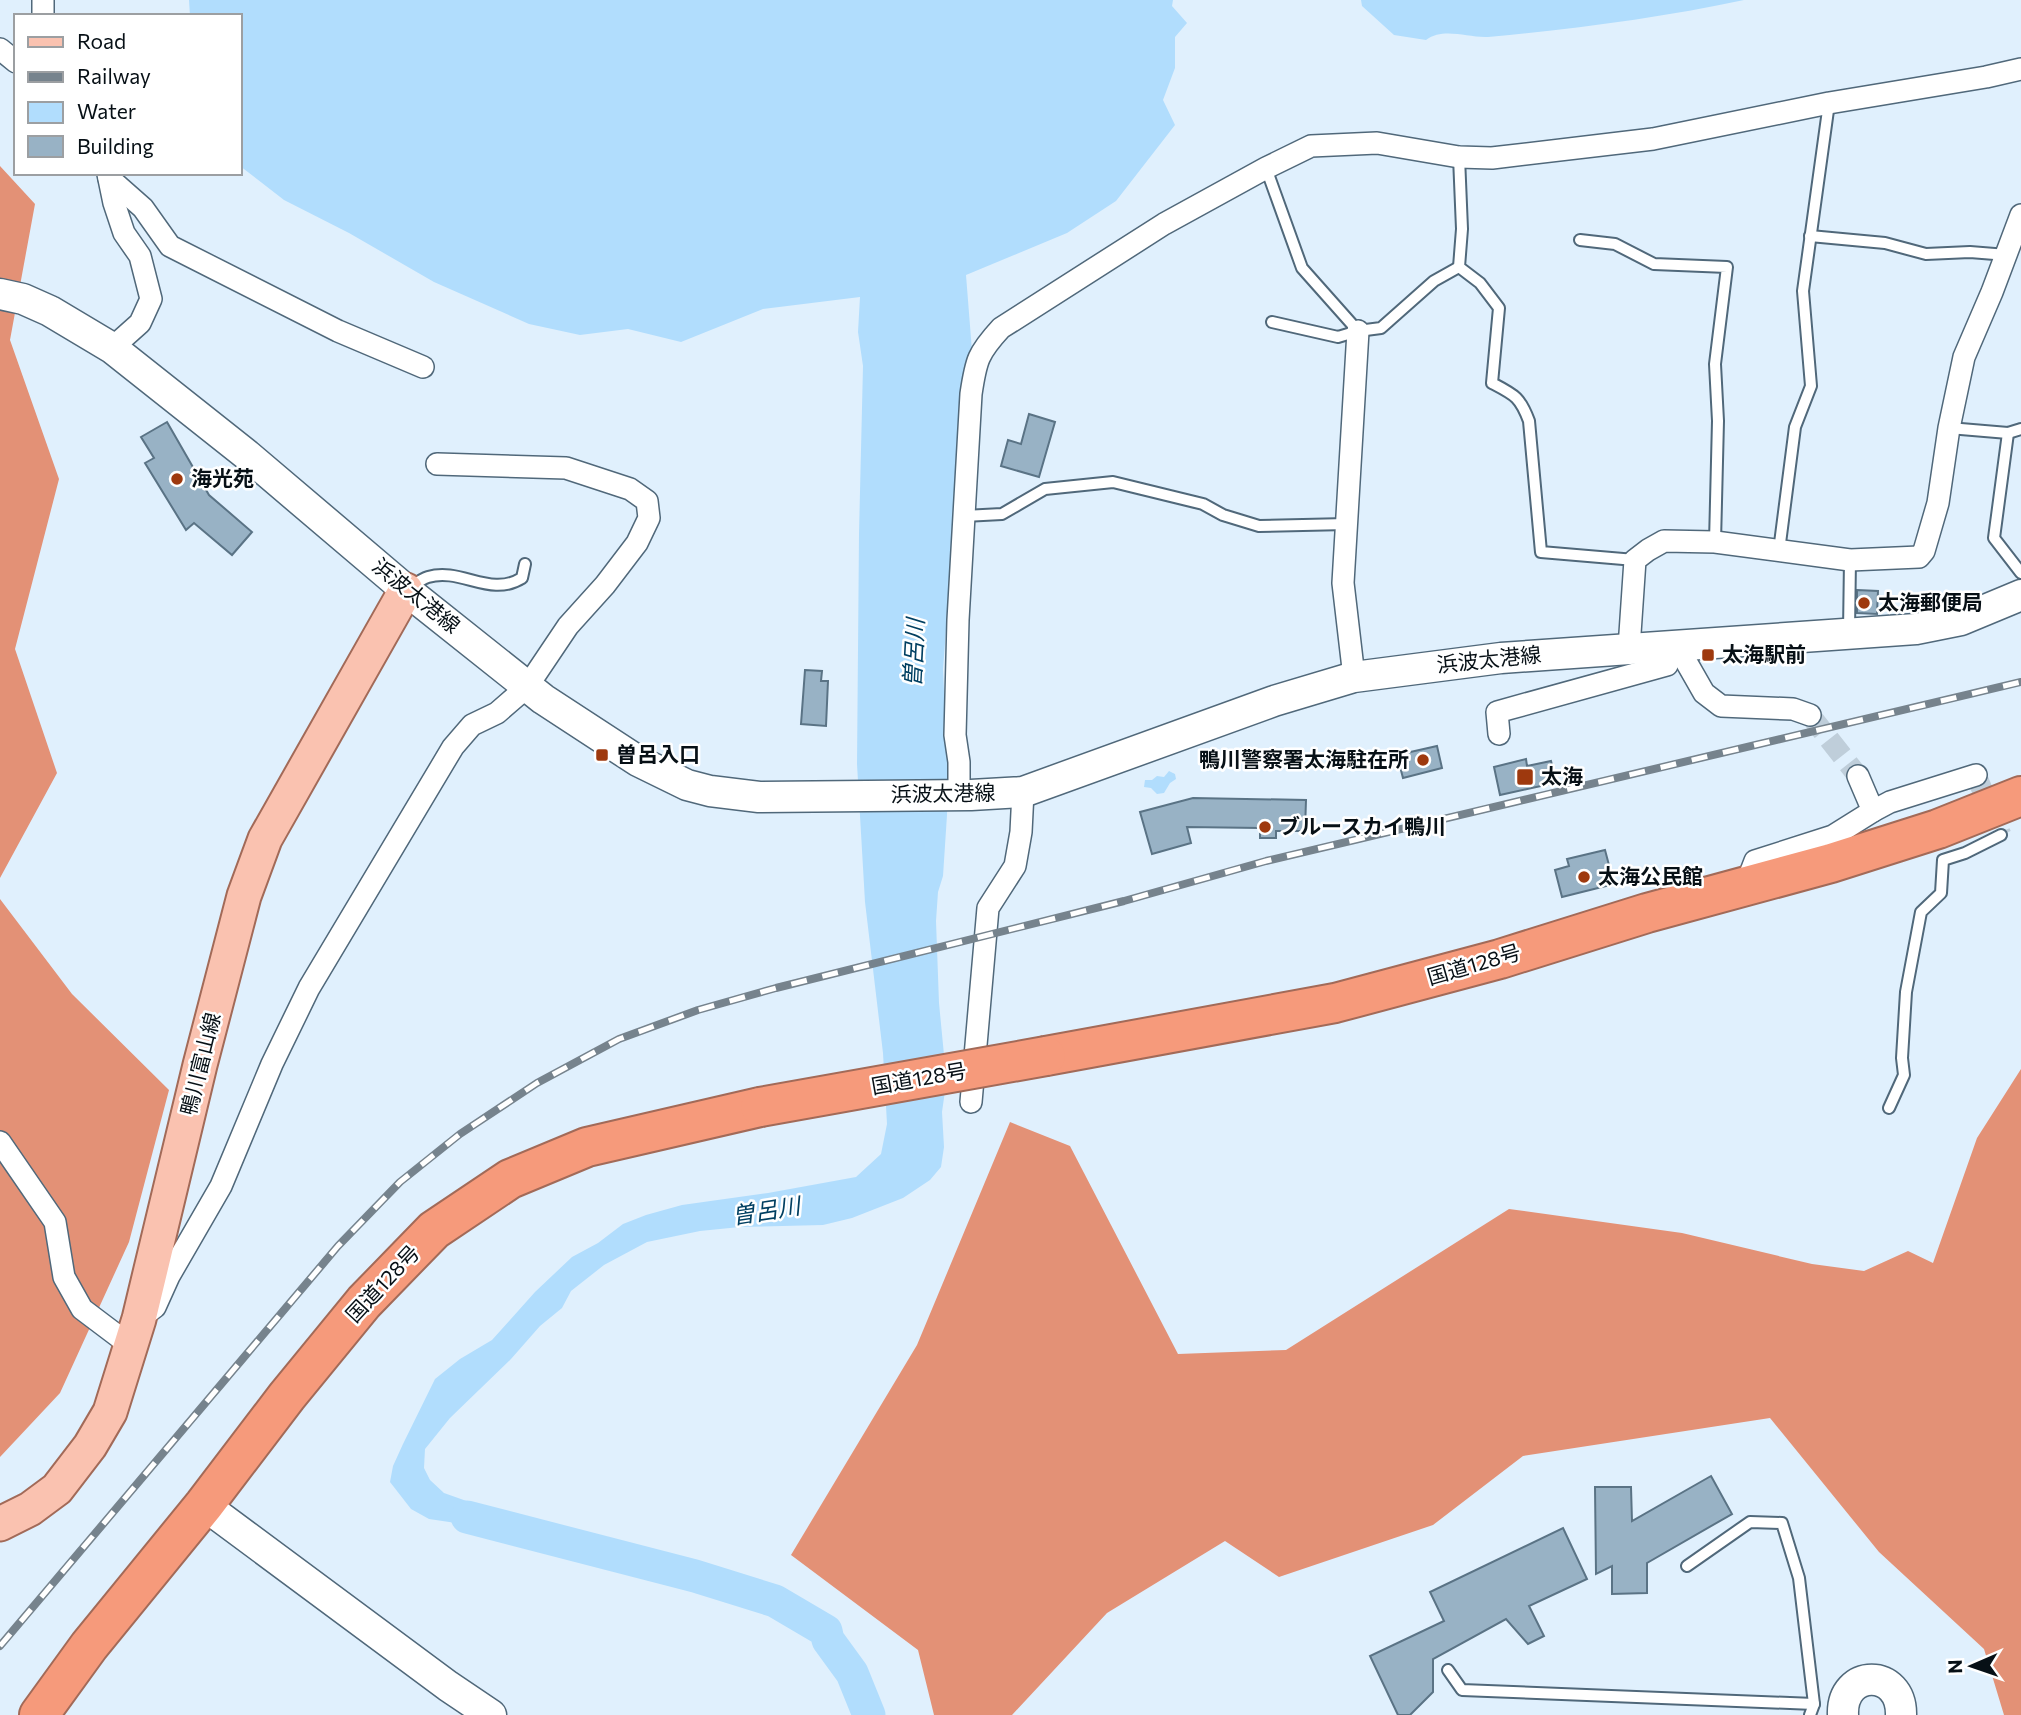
<svg xmlns="http://www.w3.org/2000/svg" width="2021" height="1715" viewBox="0 0 2021 1715" font-family="Commissioner,'Noto Sans JP',sans-serif">
<rect width="100%" height="100%" fill="#e0f0fd"/>
<g fill="#e39176">
<path d="M0 166 35 204 10 340 59 479 15 649 57 773 0 878Z"/>
<path d="M0 899 72 994 169 1090 129 1242 60 1393 0 1457Z"/>
<path d="M2021 1069V1715H2004L1984 1649 1879 1552 1770 1418 1523 1456 1433 1525 1279 1577 1225 1541 1107 1613 1012 1715H934L918 1650 791 1555 917 1345 1010 1122 1070 1146 1178 1354 1286 1350 1509 1209 1682 1233 1812 1264 1864 1271 1908 1251 1933 1263 1977 1138Z"/>
</g>
<g fill="#b1ddfd">
<path d="M189 0H1173L1172 6 1187 23 1175 37V68L1163 100 1175 125 1116 201 1067 233 966 275 972 351 960 445 943 669 948 779 947 815 943 876 938 892 936 921 939 1003 944 1055 945 1091 942 1112 944 1147 941 1167 930 1180 903 1198 852 1218 823 1225 740 1227 700 1231 647 1242 604 1265 571 1291 562 1308 540 1326 511 1359 450 1418 425 1449 424 1468 430 1480 444 1493 489 1509 514 1533 481 1531 456 1523 429 1519 411 1509 390 1482 393 1466 403 1444 435 1379 460 1359 492 1340 535 1292 572 1257 598 1243 623 1224 646 1215 682 1205 768 1193 856 1177 881 1154 887 1124 883 1053 865 902 857 764 859 534 863 366 858 332 860 297 763 309 681 342 628 329 580 335 529 324 434 282 349 233 284 200 240 166V16H190Z"/>
<path d="M1361 0H1744C1660 18 1573 29 1488 37 1467 38 1444 27 1426 40L1394 35 1362 6Z"/>
<path d="M1169 771 1175 774 1176 779 1170 783 1164 793 1157 794 1151 788 1144 787 1145 780H1152L1157 776 1164 777Z"/>
</g>
<g fill="none" stroke-linecap="round" stroke-linejoin="round">
<path stroke="#b1ddfd" stroke-width="33" d="M467 1517 695 1576 775 1601 826 1631 828 1640 852 1673 869 1715"/>
</g>
<g fill="#98b2c5" stroke="#5a7385" stroke-width="2">
<path d="M1029 414 1055 422 1039 477 1001 466 1008 440 1021 444Z"/>
<path d="M167 422 209 495 252 532 232 555 194 523 186 530 145 463 154 458 141 437Z"/>
<path d="M1857 590 1878 591 1877 614 1857 613Z"/>
<path d="M805 670 822 671 821 681H828L826 726 801 724Z"/>
<path d="M1437 746 1442 768 1403 778 1397 755Z"/>
<path d="M1526 759 1527 766 1551 761 1555 777 1548 779 1550 784 1500 795 1494 767Z"/>
<path d="M1193 798 1306 800 1305 831H1276V838H1260V828L1187 827 1191 843 1152 854 1140 812Z"/>
<path d="M1605 850 1614 884 1562 897 1555 870 1569 866 1567 859Z"/>
<path d="M1711 1476 1732 1514 1647 1563V1593L1612 1594V1566L1596 1574 1595 1487H1631L1632 1521Z"/>
<path d="M1563 1528 1587 1579 1529 1606 1544 1636 1528 1644 1506 1619 1433 1659V1692L1410 1715H1398L1370 1656 1444 1621 1430 1592Z"/>
</g>
<g fill="none" stroke-linecap="round" stroke-linejoin="round">
<g stroke="#bfceda" stroke-width="21" stroke-dasharray="21 10" stroke-linecap="butt">
<path d="M1810 715 1858 776"/>
<path d="M1976 775 2001 835"/>
</g>
<g stroke="#50687a" stroke-width="14">
<g id="lane">
<path d="M1459 157 1462 229 1459 267 1480 283 1499 308 1492 383C1515 395 1520 397 1529 421L1541 552 1635 560"/>
<path d="M1266 168 1302 268 1358 331 1381 328 1434 281 1459 267"/>
<path d="M1810 236 1885 243 1926 254 1970 252 2007 255"/>
<path d="M1580 240 1615 244 1654 264 1727 267 1715 364 1718 421 1715 542"/>
<path d="M1272 322 1338 337 1358 331"/>
<path d="M1949 428 2008 433 2021 429"/>
<path d="M2008 433 1994 538 2021 573"/>
<path d="M964 516 1002 514 1045 489 1113 482 1203 504 1223 515 1259 526 1347 524"/>
<path d="M1779 551 1795 427 1811 386 1803 291 1829 103"/>
<path d="M408 589C414 585 421 579 428 577 461 567 490 598 522 578L525 564"/>
<path d="M1849 631 1850 560"/>
<path d="M1889 1108 1904 1075 1902 1058 1906 992 1921 912 1941 893 1943 860 1965 853 2001 835"/>
<path d="M1687 1566 1750 1522 1782 1523 1799 1578 1814 1704 1810 1715"/>
<path d="M1448 1670 1462 1690 1814 1704"/>
</g>
</g>
<g stroke="#50687a" stroke-width="24">
<g id="street">
<path d="M43 0V16"/>
<path d="M0 49 16 62"/>
<path d="M108 174 114 203 124 233 140 256 151 299 140 323 112 348"/>
<path d="M109 178 143 208 170 246 338 331 423 367"/>
<path d="M1676 644 1704 693 1721 706 1793 709 1810 715"/>
<path d="M1629 648 1635 560 1648 550 1664 541 1715 542 1850 560 1919 557 1924 551 1938 503 1949 428 1964 357 1992 292 2021 215"/>
<path d="M1354 677 1343 583 1358 331"/>
<path d="M1499 734 1497 712 1667 665 1676 644"/>
<path d="M959 795V762L955 735 958 620 971 394C976 360 978 353 1001 328L1164 224 1266 168 1311 146 1377 143 1459 157 1492 158 1653 139 1829 103 1986 77 2021 69"/>
<path d="M1873 811 1890 802 1976 775"/>
<path d="M1745 887 1755 861 1833 836 1873 811 1858 776"/>
<path d="M971 1102 988 908 1015 866 1021 832 1023 792"/>
<path d="M0 1142 55 1222 64 1277 82 1309 131 1346"/>
<path d="M147 1313 155 1307 169 1276 221 1186 272 1064 309 988 453 747 472 725 497 713 527 687 568 626 605 585 637 543 649 518 647 501 630 489 566 468 437 464"/>
</g>
</g>
<g stroke="#50687a" stroke-width="33">
<g id="secondary">
<path d="M0 294 23 299 50 311 112 348 247 455 406 590 543 699 638 761 687 785 710 791 759 797 971 795 1023 792 1274 701 1354 677 1501 658 1916 629 1961 620 2021 595"/>
<path d="M204 1505 448 1686 491 1715"/>
<path d="M1843 1715C1841 1668 1902 1668 1901 1715"/>
</g>
</g>
<g stroke="#a26a58" stroke-width="37">
<path id="primary" d="M0 1524 30 1509 57 1489 90 1446 110 1412 139 1319 200 1065 244 896 265 839 406 590"/>
</g>
<g stroke="#a26a58" stroke-width="42">
<g id="highway">
<path d="M1046 1056 1335 1003 1500 959 1647 913 1831 863 1938 829 2021 796"/>
<path d="M39 1715 89 1646 204 1505 287 1396 364 1302 434 1230 510 1179 587 1147 760 1107"/>
</g>
</g>
<use href="#lane" stroke="#fff" stroke-width="10"/>
<use href="#street" stroke="#fff" stroke-width="21"/>
<use href="#secondary" stroke="#fff" stroke-width="30"/>
<use href="#primary" stroke="#fac2b0" stroke-width="33"/>
<use href="#highway" stroke="#f69a7b" stroke-width="38"/>
<g stroke="#76838d" stroke-width="8">
<path id="rail" d="M0 1646 338 1246 400 1182 460 1134 537 1083 619 1039 698 1010 776 988 1124 901 1266 861 2021 682"/>
</g>
<use href="#rail" stroke="#fff" stroke-width="5" stroke-dasharray="16" stroke-linecap="butt"/>
<g stroke="#a26a58" stroke-width="42" stroke-linecap="butt">
<path id="highway-bridge" d="M760 1107 1046 1056"/>
</g>
<use href="#highway-bridge" stroke="#f69a7b" stroke-width="38"/>
</g>
<g fill="#9e390e" stroke="#fff" stroke-width="2.5">
<circle cx="177" cy="479" r="7"/>
<circle cx="1864" cy="603" r="7"/>
<rect x="1701" y="648" width="14" height="14" rx="3.5"/>
<rect x="595" y="748" width="14" height="14" rx="3.5"/>
<circle cx="1423" cy="760" r="7"/>
<rect x="1516" y="768" width="18" height="18" rx="3.5"/>
<circle cx="1265" cy="827" r="7"/>
<circle cx="1584" cy="877" r="7"/>
</g>
<g text-anchor="middle" stroke-width="5" stroke-linejoin="round" paint-order="stroke">
<g font-size="21" font-weight="bold" fill="#071016" stroke="#fff" text-anchor="start">
<text x="191" y="486">海光苑</text>
<text x="1878" y="610">太海郵便局</text>
<text x="1722" y="662">太海駅前</text>
<text x="616" y="762">曽呂入口</text>
<text x="1409" y="767" text-anchor="end">鴨川警察署太海駐在所</text>
<text x="1541" y="784">太海</text>
<text x="1279" y="834">ブルースカイ鴨川</text>
<text x="1598" y="884">太海公民館</text>
</g>
<g font-size="21" fill="#071016" stroke="#fff">
<text transform="translate(416 596) rotate(39)" y="7">浜波太港線</text>
<text transform="translate(1489 660) rotate(-6)" y="7">浜波太港線</text>
<text transform="translate(943 794) rotate(-1)" y="7">浜波太港線</text>
<text transform="translate(1474 965) rotate(-16)" y="7">国道128号</text>
<text transform="translate(201 1064) rotate(-76)" y="7">鴨川富山線</text>
<text transform="translate(919 1079) rotate(-10)" y="7">国道128号</text>
<text transform="translate(383 1284) rotate(-47)" y="7">国道128号</text>
</g>
<g font-size="23" font-style="italic" fill="#003f61" stroke="#fff">
<text transform="translate(914 653) rotate(-87)" y="8">曽呂川</text>
<text transform="translate(766 1211) rotate(-9)" y="8">曽呂川</text>
</g>
</g>
<rect x="14" y="14" width="228" height="161" fill="#ffffff" stroke="#9c9fa2" stroke-width="2"/>
<rect x="28" y="37" width="35" height="10" fill="#fac2b0" stroke="#9c9fa2" stroke-width="2"/>
<text x="77" y="49" font-size="21" fill="#071016">Road</text>
<rect x="28" y="72" width="35" height="10" fill="#76838d" stroke="#9c9fa2" stroke-width="2"/>
<text x="77" y="84" font-size="21" fill="#071016">Railway</text>
<rect x="28" y="102" width="35" height="21" fill="#b1ddfd" stroke="#9c9fa2" stroke-width="2"/>
<text x="77" y="119" font-size="21" fill="#071016">Water</text>
<rect x="28" y="136" width="35" height="21" fill="#98b2c5" stroke="#9c9fa2" stroke-width="2"/>
<text x="77" y="154" font-size="21" fill="#071016">Building</text>
<g transform="translate(1972 1666) rotate(268)" stroke="#ffffff" stroke-width="5" paint-order="stroke">
<path d="M0-5L12 26L0 18L-12 26Z" fill="#071016"/>
<text y="-10" font-size="19" font-weight="bold" text-anchor="middle" fill="#071016">N</text>
</g>
</svg>
